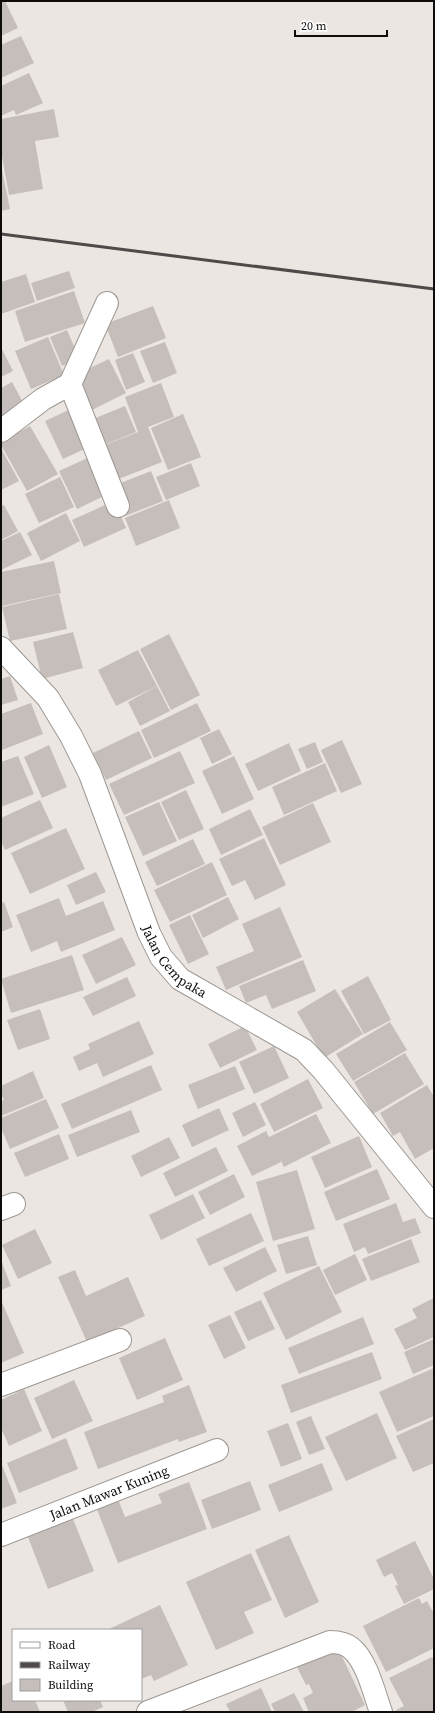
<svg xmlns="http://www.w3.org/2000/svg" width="435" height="1713" viewBox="0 0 435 1713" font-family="'Source Serif 4',serif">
<rect width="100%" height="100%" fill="#ece6e2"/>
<g fill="#c5bebb">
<path d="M1 1H5L18 28 1 36Z"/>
<path d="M21 36 34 63 1 78V45Z"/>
<path d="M29 73 43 103 16 115 14 110 1 116V86Z"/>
<path d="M54 109 59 137 35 141 43 189 9 195 1 151V119Z"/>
<path d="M1 165 10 209 1 211Z"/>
<path d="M69 271 75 288 37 301 31 283Z"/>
<path d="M26 274 35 302 1 314V282Z"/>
<path d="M74 291 85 323 25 342 15 311Z"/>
<path d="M153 306 166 338 118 357 105 324Z"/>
<path d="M67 330 79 358 62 366 50 337Z"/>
<path d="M48 337 64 375 31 389 15 351Z"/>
<path d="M165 342 177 373 153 383 140 351Z"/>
<path d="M1 347 13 371 1 377Z"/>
<path d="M133 353 145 382 126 390 115 360Z"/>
<path d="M109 359 126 393 92 410 75 375Z"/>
<path d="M12 382 27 410 1 423V388Z"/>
<path d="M161 383 174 417 148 427 162 462 111 482 97 448 138 432 125 397Z"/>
<path d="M125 406 136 432 99 447 88 421Z"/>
<path d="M73 408 91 446 63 459 45 421Z"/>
<path d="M183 414 201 457 168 470 151 428Z"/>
<path d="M30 426 58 474 27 491 1 445V442Z"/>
<path d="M2 450 19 481 1 490V451Z"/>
<path d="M92 456 110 493 77 509 59 471Z"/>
<path d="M191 463 200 486 166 500 156 477Z"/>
<path d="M151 471 163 501 125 516 113 486Z"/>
<path d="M60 477 74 507 39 523 25 494Z"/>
<path d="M169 500 180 528 136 546 125 518Z"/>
<path d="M114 501 126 528 84 547 72 520Z"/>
<path d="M4 505 18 531 1 540V506Z"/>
<path d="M66 513 80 541 41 561 27 533Z"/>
<path d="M20 532 32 555 1 570V541Z"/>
<path d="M54 561 61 593 2 606 1 572Z"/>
<path d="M59 594 67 629 10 641 2 607Z"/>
<path d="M73 632 83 668 42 679 33 642Z"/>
<path d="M169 634 200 695 171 710 140 649Z"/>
<path d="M138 650 157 686 116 706 98 670Z"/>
<path d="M10 676 18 700 1 705V679Z"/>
<path d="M157 686 170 711 140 726 128 702Z"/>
<path d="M31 703 43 734 2 750 1 714Z"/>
<path d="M197 703 211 731 154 758 141 730Z"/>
<path d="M219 729 232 754 212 764 200 738Z"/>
<path d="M139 731 152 758 106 780 93 753Z"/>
<path d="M342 740 362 784 341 793 321 750Z"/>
<path d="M315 742 323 762 307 769 298 749Z"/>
<path d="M289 743 301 771 258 791 245 764Z"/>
<path d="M49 745 67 787 42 798 24 757Z"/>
<path d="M180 751 195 783 124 815 109 784Z"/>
<path d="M18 756 34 794 1 807V762Z"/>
<path d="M234 756 254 799 222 814 202 771Z"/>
<path d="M325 763 337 791 284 815 272 787Z"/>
<path d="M186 790 204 829 179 840 161 802Z"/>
<path d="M40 800 53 828 5 850 1 841V818Z"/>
<path d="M159 802 177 841 143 856 125 817Z"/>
<path d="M313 803 331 842 280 865 262 827Z"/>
<path d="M250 809 263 835 221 855 209 829Z"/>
<path d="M66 828 85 869 30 894 11 853Z"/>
<path d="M264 838 286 885 255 900 245 880 232 886 219 859Z"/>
<path d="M193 839 205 864 157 886 145 862Z"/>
<path d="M212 862 227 895 170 922 154 890Z"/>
<path d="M96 872 106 892 76 905 67 885Z"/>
<path d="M228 897 239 919 203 938 192 915Z"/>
<path d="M59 898 66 916 103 901 115 930 61 952 57 941 31 952 16 915Z"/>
<path d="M4 902 13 927 1 932V903Z"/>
<path d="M280 907 302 957 226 990 216 967 254 951 242 924Z"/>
<path d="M190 915 209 954 188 964 169 925Z"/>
<path d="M122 937 136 965 96 984 82 955Z"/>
<path d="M72 955 84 990 11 1013 1 979Z"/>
<path d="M303 960 316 991 272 1009 266 995 246 1003 239 986Z"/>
<path d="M368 976 391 1020 364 1034 341 991Z"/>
<path d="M127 977 136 996 93 1016 83 997Z"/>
<path d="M335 989 363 1034 324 1058 297 1012Z"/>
<path d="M40 1009 50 1039 18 1050 7 1020Z"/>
<path d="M139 1021 154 1054 103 1077 97 1063 79 1071 73 1057 90 1049 88 1044Z"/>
<path d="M390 1022 407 1050 353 1081 336 1054Z"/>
<path d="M245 1026 257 1050 220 1068 208 1044Z"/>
<path d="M274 1046 289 1078 254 1094 239 1062Z"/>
<path d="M405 1053 424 1084 373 1114 354 1082Z"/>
<path d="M151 1065 162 1090 72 1129 61 1104Z"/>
<path d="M235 1066 245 1089 198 1109 188 1085Z"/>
<path d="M33 1071 44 1098 1 1116V1102L4 1100 1 1094V1086Z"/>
<path d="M308 1079 323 1108 274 1132 260 1104Z"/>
<path d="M427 1085 434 1097V1148L415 1159 400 1132 393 1136 380 1113Z"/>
<path d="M46 1099 59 1128 10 1149 1 1128V1118Z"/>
<path d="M255 1102 266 1125 243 1137 232 1113Z"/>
<path d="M219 1108 229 1130 192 1147 182 1125Z"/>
<path d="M131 1110 140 1132 77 1157 68 1135Z"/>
<path d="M316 1114 331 1143 284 1167 279 1157 281 1162 252 1176 237 1146 266 1131 269 1137Z"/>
<path d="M59 1134 69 1159 25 1177 14 1153Z"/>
<path d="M359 1136 372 1167 325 1188 311 1157Z"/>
<path d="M169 1137 180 1158 141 1177 131 1156Z"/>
<path d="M216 1147 228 1171 175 1197 163 1173Z"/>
<path d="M377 1169 390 1199 336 1221 324 1192Z"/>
<path d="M297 1170 315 1229 273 1241 256 1182Z"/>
<path d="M234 1174 245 1197 210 1215 198 1192Z"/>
<path d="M193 1194 205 1218 161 1240 149 1215Z"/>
<path d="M396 1203 403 1222 415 1218 421 1233 368 1254 365 1247 354 1252 343 1224Z"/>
<path d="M251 1213 264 1241 209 1266 196 1239Z"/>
<path d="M35 1229 52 1263 18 1279 2 1245Z"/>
<path d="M308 1236 317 1265 286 1274 277 1245Z"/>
<path d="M411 1239 420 1262 371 1281 362 1259Z"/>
<path d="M265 1247 277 1271 236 1292 223 1268Z"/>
<path d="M355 1254 367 1280 335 1295 323 1270Z"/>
<path d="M1 1260 11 1286 1 1290Z"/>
<path d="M319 1266 342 1312 286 1340 263 1293Z"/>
<path d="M75 1270 86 1296 128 1277 145 1316 87 1342 58 1277Z"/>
<path d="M434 1298V1337L405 1350 394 1329 417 1318 412 1309Z"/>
<path d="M1 1300 24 1353 1 1363Z"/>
<path d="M261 1300 275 1329 248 1341 234 1312Z"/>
<path d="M230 1315 246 1348 224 1359 208 1325Z"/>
<path d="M363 1317 374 1344 299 1374 288 1348Z"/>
<path d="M165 1338 183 1380 137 1400 119 1358Z"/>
<path d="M434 1339V1365L413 1374 404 1352Z"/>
<path d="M372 1352 382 1379 291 1413 281 1385Z"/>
<path d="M434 1368V1416L397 1432 379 1392Z"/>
<path d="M74 1380 93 1421 52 1439 34 1398Z"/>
<path d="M189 1385 207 1432 179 1442 178 1439 98 1469 84 1432 164 1402 162 1396Z"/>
<path d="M24 1389 42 1431 9 1446 1 1428V1400Z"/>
<path d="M377 1413 397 1458 346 1481 325 1437Z"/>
<path d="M311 1416 325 1449 309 1455 296 1422Z"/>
<path d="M434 1419V1463L413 1472 396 1436Z"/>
<path d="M288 1423 302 1459 281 1467 267 1431Z"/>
<path d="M66 1438 78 1469 19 1493 7 1463Z"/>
<path d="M322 1463 333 1490 279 1512 268 1485Z"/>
<path d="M1 1465H2L17 1503 1 1509Z"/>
<path d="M250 1481 261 1510 212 1529 201 1500Z"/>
<path d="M189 1482 207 1529 118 1563 96 1507 118 1499 125 1517 162 1503 158 1494Z"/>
<path d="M73 1519 94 1571 48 1589 28 1537Z"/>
<path d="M289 1535 319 1602 285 1618 255 1550Z"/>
<path d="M415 1541 434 1579V1589L404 1604 395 1586 398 1585 392 1573 384 1577 376 1560Z"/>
<path d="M251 1553 272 1600 244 1612 254 1633 216 1650 186 1582Z"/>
<path d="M419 1598 422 1604 427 1601 434 1614V1648L386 1672 363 1626Z"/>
<path d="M160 1605 188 1665 154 1681 151 1675 141 1679V1630H107Z"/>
<path d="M338 1648 365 1705 352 1712H309L303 1698 313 1693 309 1684 306 1685 297 1667Z"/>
<path d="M432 1657 434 1660V1712H397L396 1710 404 1706 389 1678Z"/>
<path d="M13 1681V1700H35L40 1712H1V1686Z"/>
<path d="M261 1688 272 1712H230L226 1704Z"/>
<path d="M294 1693 304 1712H275L271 1704Z"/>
<path d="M63 1700H100L103 1707 92 1712H68Z"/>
</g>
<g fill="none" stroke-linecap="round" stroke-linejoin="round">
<g stroke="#9d9893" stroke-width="24">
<g id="minor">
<path d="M70 384 107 303"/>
<path d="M1 431 43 399 70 384 118 506"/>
<path id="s1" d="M1 648 48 698 71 736 90 774 149 933 161 957 180 979 304 1050 323 1070 434 1207"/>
<path d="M1 1209 14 1204"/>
<path d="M1 1385 120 1340"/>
<path id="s2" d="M1 1535 217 1450"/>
<path d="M148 1712 330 1642C338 1642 345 1643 351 1648 367 1661 374 1693 381 1712"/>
</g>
</g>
<use href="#minor" stroke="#fff" stroke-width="22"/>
<path stroke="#4e4a49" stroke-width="3" d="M1 234 434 289"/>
</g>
<g text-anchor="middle" stroke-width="3" stroke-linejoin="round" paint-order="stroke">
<g font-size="14" fill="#0f0d0c" stroke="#fff">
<text dy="5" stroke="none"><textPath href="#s1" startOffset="364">Jalan Cempaka</textPath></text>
<text dy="5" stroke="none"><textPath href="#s2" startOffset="116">Jalan Mawar Kuning</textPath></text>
</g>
</g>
<rect width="435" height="1713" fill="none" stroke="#0f0d0c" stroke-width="4"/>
<rect x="12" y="1629" width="130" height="72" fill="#ffffff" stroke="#9f9e9e"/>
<rect x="20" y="1642" width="20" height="6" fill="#ffffff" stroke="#9f9e9e"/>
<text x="48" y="1649" font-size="12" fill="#0f0d0c">Road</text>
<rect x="20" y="1662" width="20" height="6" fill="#4e4a49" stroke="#9f9e9e"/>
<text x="48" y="1669" font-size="12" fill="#0f0d0c">Railway</text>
<rect x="20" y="1679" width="20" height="12" fill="#c5bebb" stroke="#9f9e9e"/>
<text x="48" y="1689" font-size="12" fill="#0f0d0c">Building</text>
<path d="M295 30v6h92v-6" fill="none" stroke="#0f0d0c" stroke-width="2"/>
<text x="301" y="30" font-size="12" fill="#0f0d0c" stroke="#ffffff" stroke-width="3" paint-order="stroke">20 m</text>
</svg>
